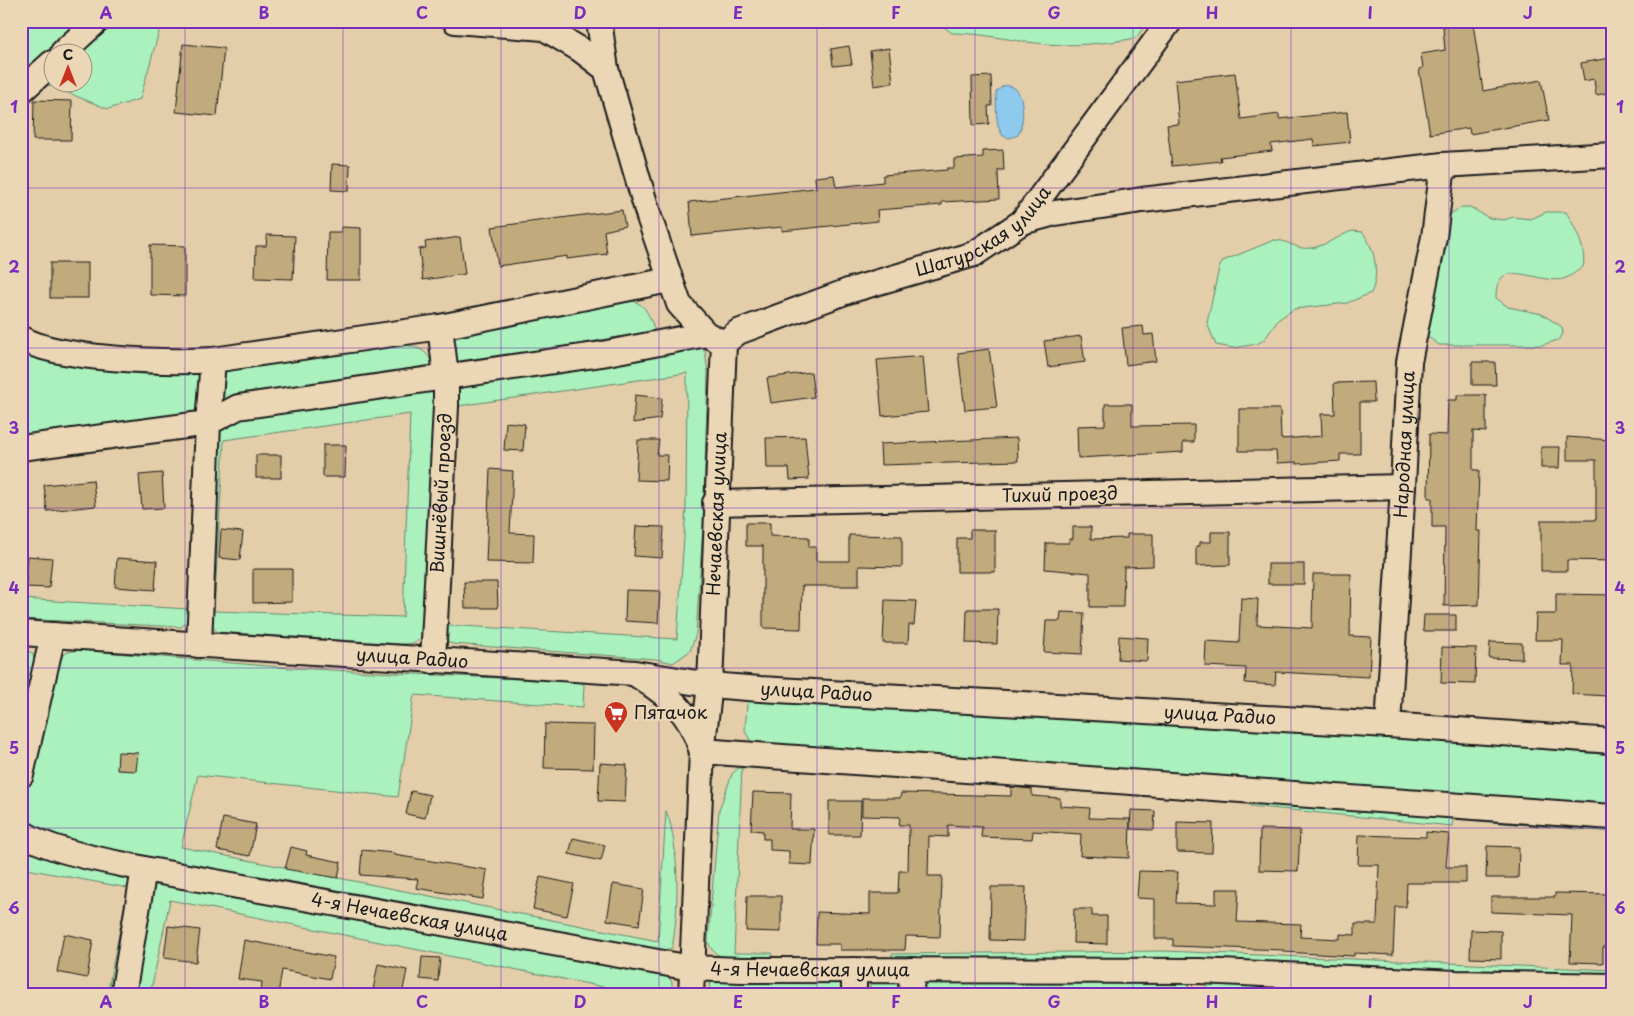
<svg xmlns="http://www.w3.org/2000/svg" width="1634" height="1016" viewBox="0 0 1634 1016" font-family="'Playpen Sans',sans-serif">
<rect width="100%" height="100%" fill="#e4ceaa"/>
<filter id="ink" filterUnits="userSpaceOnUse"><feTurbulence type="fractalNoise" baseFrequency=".02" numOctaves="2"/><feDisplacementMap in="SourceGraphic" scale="10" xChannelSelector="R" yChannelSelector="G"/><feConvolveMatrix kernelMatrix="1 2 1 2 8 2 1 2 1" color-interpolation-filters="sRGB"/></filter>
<g filter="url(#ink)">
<g fill="#aaf1bd" stroke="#63866c" fill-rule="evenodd">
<path d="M21 21H162L140 99 108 109 21 74ZM52 52H82V82H52Z"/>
<path d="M943 21H1148L1136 38C1104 44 1068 47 1036 43 1008 40 980 33 952 33L944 27Z"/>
<path d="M1462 207H1470L1489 218 1504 220 1513 217 1531 219 1546 212H1566C1575 226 1587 251 1583 267 1577 271 1570 277 1563 279 1539 285 1495 253 1496 298L1508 307 1542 314 1562 327 1563 334 1558 340 1542 345H1439L1427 336 1425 328 1445 217Z"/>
<path d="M1352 231 1362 232C1375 247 1380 275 1371 293L1347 303 1294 309 1279 319 1264 340 1257 344 1233 348 1216 345 1207 323 1219 268 1223 261 1274 240C1284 240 1289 244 1298 247 1317 253 1335 237 1352 231Z"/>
<path d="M633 301C647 305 650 318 655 331L448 366 451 339 465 330Z"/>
<path d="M402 344C417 347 429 350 433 367L222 402 226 370Z"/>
<path d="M699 344 705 351 708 372 703 527 696 634 690 651 673 663 656 659 452 644 443 638 448 384ZM687 373 686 508 677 639 446 625 458 406Z"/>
<path d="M21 349 205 366 200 413 21 438Z"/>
<path d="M435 387 423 635C416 644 411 644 401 644L218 632 212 627 220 422ZM410 414 403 617 214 611 224 440Z"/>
<path d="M21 599 188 609 187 622 181 627 21 619Z"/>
<path d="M21 648 32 653 35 661 21 722Z"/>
<path d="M79 650 291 668 581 682 584 685 583 707 414 695 398 797 198 775 181 847 658 941 666 811C680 845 679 912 672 948L657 952 56 841C39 830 28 827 24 805L56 664 67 652Z"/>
<path d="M748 693 1390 736 1613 755V808L764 746 751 742 745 731Z"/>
<path d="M742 765 734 953H772V959C750 959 715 967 708 941L719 810 732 774Z"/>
<path d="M1251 795 1613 820V832L1453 819 1452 826 1250 806Z"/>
<path d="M21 846 32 847 133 878 115 995H107L128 888 21 868Z"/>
<path d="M157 881 666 974 672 982V995H643L170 900 150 995H129L153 884Z"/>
<path d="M1164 951 1613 970V981L892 962V954Z"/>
<path d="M848 975V992L709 995 711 979Z"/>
<path d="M870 975H905L904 991H870Z"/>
<path d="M922 975 1186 980 1191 995H922Z"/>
<path d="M1214 977 1585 995H1206V988Z"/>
</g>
<path fill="#8ecaee" stroke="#60849a" d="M1003 86C1027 81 1025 123 1018 135L1010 138 1003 136C994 123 997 107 996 92Z"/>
<g fill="#c1aa7b" stroke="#1c1c1c">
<path d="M1473 23 1483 91 1541 80 1549 120 1470 134 1469 128 1430 134 1419 69 1423 68 1421 54 1445 50 1443 27Z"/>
<path d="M183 44 224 48 217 116 176 112Z"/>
<path d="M849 46 852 64 833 66 831 49Z"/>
<path d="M889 48 893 83 874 86 870 51Z"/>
<path d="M1610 58 1613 92 1596 95 1594 79 1584 81 1581 63Z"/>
<path d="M1235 73 1241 119 1279 114V119L1347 112 1350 142 1314 146 1313 139 1271 144 1272 151 1220 157 1221 161 1172 166 1167 125 1179 124 1175 80Z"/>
<path d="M991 76 992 106H988L989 124 973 125 972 77Z"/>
<path d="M34 100 72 101 71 140H33Z"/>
<path d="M1003 150 1004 170H998L999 199 942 202V205L877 210 878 221 782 231V227L692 236 689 202 816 188 815 177 834 175 836 187 883 182V175L947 170V168H954V159L983 157V151Z"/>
<path d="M332 164 350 165 349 191 331 190Z"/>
<path d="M622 210 625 226 604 231 607 254 567 259V256L498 266 492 227Z"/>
<path d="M341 227 361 228V280H327L328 232H341Z"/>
<path d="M267 235 295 236 293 279 255 278 256 246H266Z"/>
<path d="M460 237 465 274 423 280 419 249 426 248 425 242Z"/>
<path d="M150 245 185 246V296L150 295Z"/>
<rect x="50" y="263" width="38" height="35"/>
<path d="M1143 326 1144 335 1153 334 1156 361 1126 365 1122 328Z"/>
<path d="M1081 336 1085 362 1048 367 1044 341Z"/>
<path d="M989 349 997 407 965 410 958 353Z"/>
<path d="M923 356 928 412 882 416 877 360Z"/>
<path d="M1472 362H1495L1496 385H1472Z"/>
<path d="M811 372 814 397 771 403 767 378Z"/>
<path d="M1373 382 1374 402H1360V454H1340V461L1296 464V462L1277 463 1276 451H1239V409H1280L1281 439 1322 436 1321 414H1335L1334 383Z"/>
<path d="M635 395 662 398 660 419 633 423Z"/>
<path d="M1457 395H1486V432L1473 431V470H1479L1477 531H1481L1479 605 1444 606 1445 527H1432V498H1428L1429 434 1447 435 1448 400H1457Z"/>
<path d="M1105 404H1132V426L1194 425V442H1183V452L1078 458 1077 426 1105 425Z"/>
<path d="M506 422 525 424 523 451 504 450Z"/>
<path d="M805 437 809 479 790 480 789 468H767L766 438Z"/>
<path d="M1567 437 1613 440V561L1567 560V571H1541V520H1596V460H1567Z"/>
<path d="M1017 438 1018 461 881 465 880 444Z"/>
<path d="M638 440H659L657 455H668L667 481 636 480Z"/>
<path d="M323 445H346L345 477H323Z"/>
<path d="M1541 447H1560L1559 468H1541Z"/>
<rect x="256" y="455" width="25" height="23"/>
<path d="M490 469 513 471 510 533 534 534 533 563 486 562Z"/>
<path d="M162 473 164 508 142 509 139 475Z"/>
<path d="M93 480 96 506 47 511 44 485Z"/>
<path d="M746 523H770V536L809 537V547H816V561H849V535L902 536V567L859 566V586H802L801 629 763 628V546H746Z"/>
<path d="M636 526 664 527 662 558 634 556Z"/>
<path d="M1073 527H1091V539L1127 538V534H1153V566L1124 567 1123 607H1090V573L1045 569 1046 543H1069V539H1073Z"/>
<path d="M221 530 243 532 240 560 219 558Z"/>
<path d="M970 530H995V572H957V538H970Z"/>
<path d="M1211 532H1230V565L1196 566V546H1200V542H1211Z"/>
<path d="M28 556 52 558 49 588 26 587Z"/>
<path d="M117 558 157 561 155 590 115 587Z"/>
<rect x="1268" y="564" width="36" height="20"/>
<path d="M253 569H292V602L253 603Z"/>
<path d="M1313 574H1351L1350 636 1371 637 1369 677 1276 672 1275 685 1245 683 1246 668 1205 666 1206 641 1239 643 1241 598 1258 599 1257 625 1312 628Z"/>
<path d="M464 582H497L498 608H465Z"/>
<path d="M626 590 660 591 658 623 625 621Z"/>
<path d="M1556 594 1613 595V660H1609L1608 696 1572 694 1573 665H1562L1563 640H1535L1536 614H1556Z"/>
<path d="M885 600 916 601 914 625H909L908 643H883Z"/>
<path d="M967 609H998L997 644 966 643Z"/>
<path d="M1061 612 1084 613 1082 654 1044 652 1046 621H1060Z"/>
<path d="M1424 615H1456V631H1423Z"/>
<path d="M1119 636 1148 638 1147 661 1118 659Z"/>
<path d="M1490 642 1522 643V659L1489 658Z"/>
<path d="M1442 647 1476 648 1475 684 1441 683Z"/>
<path d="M545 724 594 725 593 769 544 768Z"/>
<path d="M118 752 138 753 136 771 117 770Z"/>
<path d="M600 763 627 765 625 802 598 801Z"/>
<path d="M1011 787 1032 789V796L1060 798V806L1090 808 1089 818 1130 819 1129 858 1080 856 1081 834 1033 831 1032 839 981 837 982 827 948 825V837L929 836 928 876H942L940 937 906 936 905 950H840V944H816L817 912 870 914V893H898L899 871H908L909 825H899L900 817 862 816V798H900L901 793 1011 796Z"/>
<path d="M411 791 430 795 425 818 406 814Z"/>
<path d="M753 792 791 793 790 829H814L812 865 789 864V851L770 850V839H763V831L751 830Z"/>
<path d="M829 801H861L860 835H829Z"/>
<path d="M1131 810 1155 811 1154 830 1130 829Z"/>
<path d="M223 818 256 824 250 856 217 850Z"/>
<path d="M1177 822 1213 823 1212 853 1177 852Z"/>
<path d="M1260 829 1300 830 1298 871 1259 870Z"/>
<path d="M1426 832 1449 834 1446 867H1466V883H1407L1406 907H1395L1393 955 1354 953V956L1283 952 1284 950 1173 946V939H1155V899L1137 898 1139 871 1178 872 1176 903 1216 904V889H1239L1237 922 1301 924 1300 937 1340 939V934L1355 935V924H1377L1379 865H1358L1359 835 1426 837Z"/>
<path d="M573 838 605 845 601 861 569 854Z"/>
<path d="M1487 846 1519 847 1518 878H1486Z"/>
<path d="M291 847 307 851 306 855 341 862 338 878 285 869Z"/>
<path d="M362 850 394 853V855L487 870 483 899 416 888 418 879 360 875Z"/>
<path d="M540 877 574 884 567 916 533 909Z"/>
<path d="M613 884 644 889 639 925 607 920Z"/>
<path d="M991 887H1026L1024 941 990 940Z"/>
<path d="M1555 893 1612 894 1610 947H1603V963L1570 962 1572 915 1491 912V897H1555Z"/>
<path d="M747 896H781V932L746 931Z"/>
<path d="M1074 909H1092V916H1107V944L1073 943Z"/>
<path d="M168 926 200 930 196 962 164 958Z"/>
<path d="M1471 930 1501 931V959L1470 958Z"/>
<path d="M64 934 93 940 87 978 57 972Z"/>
<path d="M244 940 334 957 330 979 282 970 278 995H261L262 982 238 979Z"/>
<path d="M422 957 440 958 438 981 420 979Z"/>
<path d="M378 964 407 970 402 995H372Z"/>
</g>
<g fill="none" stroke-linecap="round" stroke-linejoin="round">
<g stroke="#1c1c1c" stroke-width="28">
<g id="minor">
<path d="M455 21 544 28 581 50 606 69 649 217 679 304 706 334 718 340"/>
<path d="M599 21 606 69"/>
<path d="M63 52 97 21"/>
<path d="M21 91 52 63"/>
<path d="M1022 222 1055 213 1142 200 1443 165 1613 155"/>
<path d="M21 338C57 360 170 363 213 360"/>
<path id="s1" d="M724 343 738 332 848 291 974 254 1022 222 1170 21"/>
<path d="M21 448 208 423 213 360 440 327 669 280"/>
<path id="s2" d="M715 503 1403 487"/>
<path id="s3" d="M21 633 635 673 710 685 760 689 1388 725 1613 741"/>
<path d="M199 645 208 423 238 407 602 354 706 334"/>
<path id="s4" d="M433 661 446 407V375L440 327"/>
<path d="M637 675C669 696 690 711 701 749"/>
<path id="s5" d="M1388 725 1403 487 1409 362 1434 237 1443 165"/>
<path d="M702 751 1613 817"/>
<path d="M21 775 53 635"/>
<path id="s6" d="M21 832C50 852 109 861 144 869L691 968 741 970 1200 971 1456 983 1613 986"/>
<path d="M123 995 144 869"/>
<path id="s7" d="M691 995 702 751 710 685 724 343"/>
<path d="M854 995V970"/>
<path d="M911 995 912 970"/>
</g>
</g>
<use href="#minor" stroke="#ebd6b5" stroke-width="24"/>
</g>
</g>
<path fill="none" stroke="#7b2cbf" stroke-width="1" stroke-opacity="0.55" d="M185 21V995M343 21V995M501 21V995M659 21V995M817 21V995M975 21V995M1133 21V995M1291 21V995M1449 21V995M21 188H1613M21 348H1613M21 508H1613M21 668H1613M21 828H1613"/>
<defs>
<g id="supermarket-pin" transform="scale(1.25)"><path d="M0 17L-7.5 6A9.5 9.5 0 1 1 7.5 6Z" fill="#c8321e" stroke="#ebd6b5"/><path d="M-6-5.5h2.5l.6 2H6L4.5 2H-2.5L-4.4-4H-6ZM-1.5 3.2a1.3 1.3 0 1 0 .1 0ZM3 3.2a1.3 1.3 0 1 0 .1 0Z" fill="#fff"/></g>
</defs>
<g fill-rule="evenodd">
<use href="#supermarket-pin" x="616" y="713"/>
</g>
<g text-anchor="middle" stroke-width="5" stroke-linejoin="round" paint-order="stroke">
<g font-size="18" fill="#1c1c1c" stroke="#ebd6b5">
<text dy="6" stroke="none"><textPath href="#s1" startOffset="286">Шатурская улица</textPath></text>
<text dy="6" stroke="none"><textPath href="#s5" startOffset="281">Народная улица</textPath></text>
<text dy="6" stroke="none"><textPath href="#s4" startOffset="168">Вишнёвый проезд</textPath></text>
<text dy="6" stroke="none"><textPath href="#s2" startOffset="345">Тихий проезд</textPath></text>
<text dy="6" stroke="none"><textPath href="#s7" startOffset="482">Нечаевская улица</textPath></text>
<text dy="6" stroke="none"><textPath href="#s3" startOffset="392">улица Радио</textPath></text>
<text dy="6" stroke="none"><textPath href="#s3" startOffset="798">улица Радио</textPath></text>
<text dy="6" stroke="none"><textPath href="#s3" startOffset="1202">улица Радио</textPath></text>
<text dy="6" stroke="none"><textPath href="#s6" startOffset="399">4-я Нечаевская улица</textPath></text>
<text dy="6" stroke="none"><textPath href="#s6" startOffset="804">4-я Нечаевская улица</textPath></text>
</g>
<g font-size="18" fill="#1c1c1c" stroke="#ebd6b5" text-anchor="start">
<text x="634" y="719">Пятачок</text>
</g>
</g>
<rect width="1634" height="1016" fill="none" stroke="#ebd6b5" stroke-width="55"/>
<g transform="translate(68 68)"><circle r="24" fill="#ebd6b5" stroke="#988c78"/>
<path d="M0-4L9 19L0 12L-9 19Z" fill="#c8321e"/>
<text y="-8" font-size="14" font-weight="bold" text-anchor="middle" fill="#1c1c1c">С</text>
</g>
<rect x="28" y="28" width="1578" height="960" fill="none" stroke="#7b2cbf" stroke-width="2"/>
<g font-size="16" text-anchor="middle" font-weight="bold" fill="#7b2cbf">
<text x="106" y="19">A</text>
<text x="264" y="19">B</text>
<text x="422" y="19">C</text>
<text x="580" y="19">D</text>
<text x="738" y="19">E</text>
<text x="896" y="19">F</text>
<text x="1054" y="19">G</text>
<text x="1212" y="19">H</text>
<text x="1370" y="19">I</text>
<text x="1528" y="19">J</text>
<text x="14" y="113">1</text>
<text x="1620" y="113">1</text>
<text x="14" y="273">2</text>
<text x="1620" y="273">2</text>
<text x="14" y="434">3</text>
<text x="1620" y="434">3</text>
<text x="14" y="594">4</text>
<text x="1620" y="594">4</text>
<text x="14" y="754">5</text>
<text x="1620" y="754">5</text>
<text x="14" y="914">6</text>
<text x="1620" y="914">6</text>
<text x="106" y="1008">A</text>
<text x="264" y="1008">B</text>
<text x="422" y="1008">C</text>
<text x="580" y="1008">D</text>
<text x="738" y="1008">E</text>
<text x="896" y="1008">F</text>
<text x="1054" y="1008">G</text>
<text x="1212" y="1008">H</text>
<text x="1370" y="1008">I</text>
<text x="1528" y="1008">J</text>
</g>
</svg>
